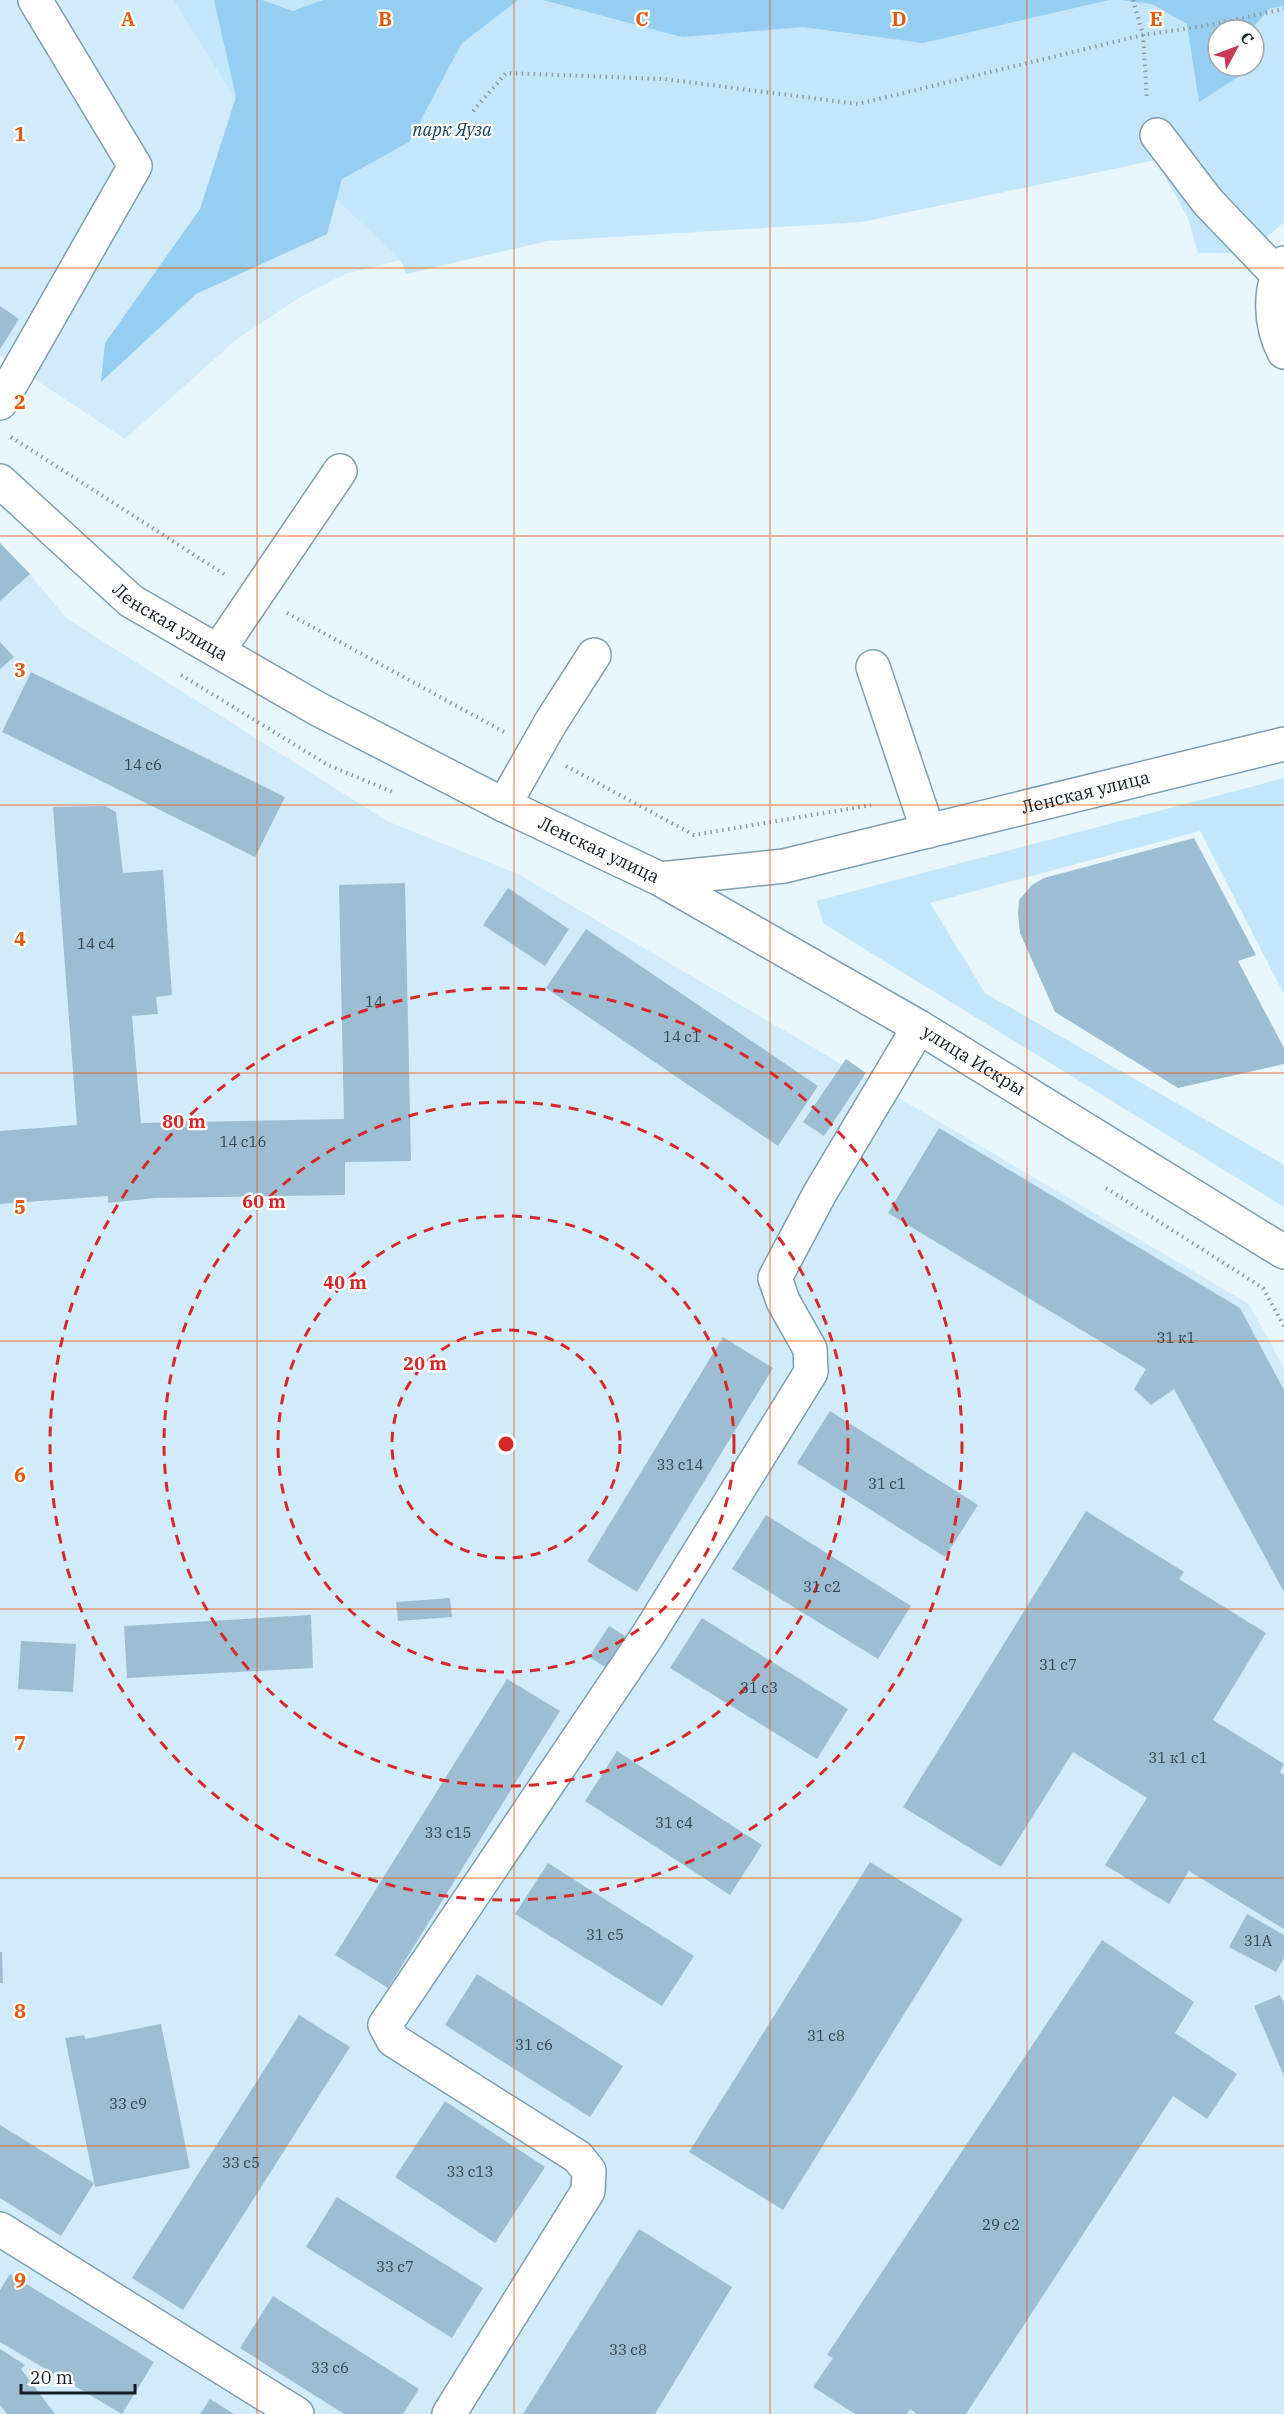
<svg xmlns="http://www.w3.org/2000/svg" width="1284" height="2414" viewBox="0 0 1284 2414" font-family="'IBM Plex Serif',serif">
<rect width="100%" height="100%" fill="#e8f6fe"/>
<g fill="#d2ebfa">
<path d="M0 0H173L243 112 402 260 345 274 302 296 237 339 125 439 0 356Z"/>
<path d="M0 543 30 574 66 618 387 821 518 874 1249 1304 1284 1368V2414H0Z"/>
</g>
<g fill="#c4e6fb" fill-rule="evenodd">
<path d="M173 0H1284V222L1249 253H1198L1188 218 1156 160 862 222 547 241 406 274 401 260 243 112ZM1218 30H1254V66H1218Z"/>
<path d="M1284 778V994L1200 831 930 903 985 993 1284 1165V1207L824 924 816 901Z"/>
</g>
<g fill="#95cef0">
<path d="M214 0H262L293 11 323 0H518L462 43 409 142 342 179 327 234 196 294 101 382 105 343 200 209 236 97Z"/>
<path d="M543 0H1109L923 43 803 27 682 37Z"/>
<path d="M1120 0H1284V6L1270 8 1251 30H1218V66H1244L1243 74 1199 102 1187 24 1152 4Z"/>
</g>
<g fill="#9dbed2">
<path d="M0 306 19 319 0 349Z"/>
<path d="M0 543 30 574 0 601Z"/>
<path d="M0 642 14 657 0 669Z"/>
<path d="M31 672 285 797 255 857 2 732Z"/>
<path d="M105 806 116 812 123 873 163 870 172 995 156 997 158 1014 132 1016 141 1123 344 1119 339 885 405 883 411 1161 345 1162V1195L155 1198 108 1203V1196L0 1204V1131L77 1125 53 807Z"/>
<path d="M1194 838 1256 955 1238 961 1284 1048V1064L1178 1088 1055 1012 1020 933 1018 914 1019 900 1032 885 1044 878Z"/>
<path d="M508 888 569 929 545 966 483 925Z"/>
<path d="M586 929 818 1086 778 1146 546 988Z"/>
<path d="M846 1059 866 1073 824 1136 803 1122Z"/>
<path d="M939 1128 1240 1308 1284 1390V1592L1174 1389 1151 1405 1134 1389 1146 1369 888 1213Z"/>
<path d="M723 1337 773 1368 637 1592 587 1561Z"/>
<path d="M830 1411 978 1505 945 1557 797 1463Z"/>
<path d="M1086 1511 1184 1572 1179 1579 1266 1633 1213 1720 1284 1764 1280 1772 1284 1775V1929L1189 1871 1169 1904 1105 1865 1147 1798 1073 1752 1001 1867 903 1807Z"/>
<path d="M766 1515 911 1606 878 1659 732 1569Z"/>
<path d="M450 1598 452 1617 398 1621 396 1602Z"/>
<path d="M311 1615 313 1668 127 1678 124 1626Z"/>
<path d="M702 1618 848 1709 817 1759 670 1668Z"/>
<path d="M609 1626 627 1637 607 1668 589 1657Z"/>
<path d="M21 1641 76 1644 73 1692 18 1689Z"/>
<path d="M507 1679 560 1711 388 1988 335 1955Z"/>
<path d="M617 1751 762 1845 730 1895 585 1801Z"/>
<path d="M870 1862 963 1919 783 2210 689 2152Z"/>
<path d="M548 1863 694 1956 662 2006 515 1914Z"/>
<path d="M1247 1914 1284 1935V1958L1276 1972 1229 1947Z"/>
<path d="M1102 1940 1194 2002 1175 2033 1237 2074 1207 2119 1173 2096 966 2414H917L910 2409 907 2414H855L813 2387 833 2358 827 2355Z"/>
<path d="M0 1952H2L3 1983H0Z"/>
<path d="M477 1974 623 2066 590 2117 445 2025Z"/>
<path d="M1280 1995 1284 2004V2076L1254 2006Z"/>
<path d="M299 2015 350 2047 183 2310 132 2278Z"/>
<path d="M161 2024 190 2168 95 2187 65 2038 84 2035 85 2039Z"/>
<path d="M445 2101 545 2167 495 2243 395 2177Z"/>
<path d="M0 2125 94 2183 61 2236 0 2198Z"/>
<path d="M337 2197 483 2288 452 2338 306 2247Z"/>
<path d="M639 2229 732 2287 655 2414H523Z"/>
<path d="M10 2274 154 2362 122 2414 0 2342V2290Z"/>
<path d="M273 2296 419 2389 403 2414H344L240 2348Z"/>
<path d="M0 2349 25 2365 21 2369 55 2414H7L0 2405Z"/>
<path d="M210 2399 234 2414H200Z"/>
</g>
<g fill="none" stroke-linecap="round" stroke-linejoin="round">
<g stroke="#7e9eb2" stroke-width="36">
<g id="minor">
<path d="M1157 135 1208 202 1277 274"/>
<path d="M1284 263C1268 289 1270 325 1284 352"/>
<path d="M0 403 135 166 35 0"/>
<path id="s1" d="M0 481 131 601 316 708 504 805 660 879 919 1027 1284 1252"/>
<path d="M218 651 340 471"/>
<path d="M873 667 928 831"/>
<path d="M504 805 551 722 594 655"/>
<path id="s2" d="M660 879 784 866 1284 744"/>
<path d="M0 2229 297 2414"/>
<path d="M449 2414 588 2191 589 2171 578 2157 393 2040 385 2025 648 1635 811 1372 810 1349 783 1301 775 1278 820 1193 919 1027"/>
</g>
</g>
<g stroke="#8e9ba3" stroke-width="4" stroke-dasharray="1.5 4.5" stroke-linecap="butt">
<path d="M1133 0 1143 35 1147 100"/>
<path d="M473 111 506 73 664 79 858 104 1143 35 1210 25 1284 9"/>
<path d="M11 437 227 576"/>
<path d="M287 613 504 732"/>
<path d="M181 675 328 765 395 793"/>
<path d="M566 766 694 835 871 805"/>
<path d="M1106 1188 1263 1288 1284 1326"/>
</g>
<use href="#minor" stroke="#fff" stroke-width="33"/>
</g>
<path fill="none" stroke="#e8590c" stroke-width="1.5" stroke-opacity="0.55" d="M257 0V2414M514 0V2414M770 0V2414M1027 0V2414M0 268H1284M0 536H1284M0 805H1284M0 1073H1284M0 1341H1284M0 1609H1284M0 1878H1284M0 2146H1284"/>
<g fill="none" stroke="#d62828" stroke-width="3" stroke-dasharray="10 8">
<circle cx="506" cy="1444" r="114"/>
<circle cx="506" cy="1444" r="228"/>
<circle cx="506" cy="1444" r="342"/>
<circle cx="506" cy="1444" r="456"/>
</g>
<g text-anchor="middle" stroke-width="4.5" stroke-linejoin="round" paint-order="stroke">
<g font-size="15" fill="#344651">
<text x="143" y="770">14 с6</text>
<text x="96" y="949">14 с4</text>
<text x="374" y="1007">14</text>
<text x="682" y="1042">14 с1</text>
<text x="243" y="1147">14 с16</text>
<text x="1176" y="1343">31 к1</text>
<text x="680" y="1470">33 с14</text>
<text x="887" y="1489">31 с1</text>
<text x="822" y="1592">31 с2</text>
<text x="1058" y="1670">31 с7</text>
<text x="759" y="1693">31 с3</text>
<text x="1178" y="1763">31 к1 с1</text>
<text x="674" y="1828">31 с4</text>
<text x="448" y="1838">33 с15</text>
<text x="605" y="1940">31 с5</text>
<text x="1258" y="1946">31А</text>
<text x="826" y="2041">31 с8</text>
<text x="534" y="2050">31 с6</text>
<text x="128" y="2109">33 с9</text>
<text x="241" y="2168">33 с5</text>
<text x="470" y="2177">33 с13</text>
<text x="1001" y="2230">29 с2</text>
<text x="395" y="2272">33 с7</text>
<text x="628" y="2355">33 с8</text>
<text x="330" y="2373">33 с6</text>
</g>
<g font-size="18" font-style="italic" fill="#103f56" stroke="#fff">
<text x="452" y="136">парк Яуза</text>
</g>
<g font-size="18" fill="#111e26" stroke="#fff">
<text dy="6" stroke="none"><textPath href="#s1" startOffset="222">Ленская улица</textPath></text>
<text dy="6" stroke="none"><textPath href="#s2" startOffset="435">Ленская улица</textPath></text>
<text dy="6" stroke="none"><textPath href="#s1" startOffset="708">Ленская улица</textPath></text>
<text dy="6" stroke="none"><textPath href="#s1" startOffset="1138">улица Искры</textPath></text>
</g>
</g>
<g font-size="20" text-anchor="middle" font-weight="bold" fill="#e8590c" stroke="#fff" stroke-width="4.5" stroke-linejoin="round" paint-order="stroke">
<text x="128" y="26">A</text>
<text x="385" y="26">B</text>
<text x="642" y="26">C</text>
<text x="899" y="26">D</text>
<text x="1156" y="26">E</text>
<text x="20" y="141">1</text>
<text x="20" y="409">2</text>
<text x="20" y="677">3</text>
<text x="20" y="946">4</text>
<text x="20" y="1214">5</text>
<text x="20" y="1482">6</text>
<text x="20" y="1750">7</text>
<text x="20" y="2018">8</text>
<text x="20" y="2287">9</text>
</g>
<circle cx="506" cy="1444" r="9" fill="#d62828" stroke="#fff" stroke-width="3"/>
<g font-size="18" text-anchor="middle" font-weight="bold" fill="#d62828" stroke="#fff" stroke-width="4.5" stroke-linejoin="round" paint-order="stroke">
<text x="184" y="1128">80 m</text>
<text x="264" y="1208">60 m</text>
<text x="345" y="1289">40 m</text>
<text x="425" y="1370">20 m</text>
</g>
<g transform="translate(1236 48) rotate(49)"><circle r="28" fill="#ffffff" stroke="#a0a5a8" stroke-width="1.5"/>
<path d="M0-4.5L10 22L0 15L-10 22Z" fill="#c93958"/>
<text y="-9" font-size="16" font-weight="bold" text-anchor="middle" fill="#111e26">С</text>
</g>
<path d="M21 2384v9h114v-9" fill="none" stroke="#111e26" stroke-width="3"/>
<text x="30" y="2384" font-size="18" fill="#111e26" stroke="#ffffff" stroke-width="4.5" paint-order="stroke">20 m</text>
</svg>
